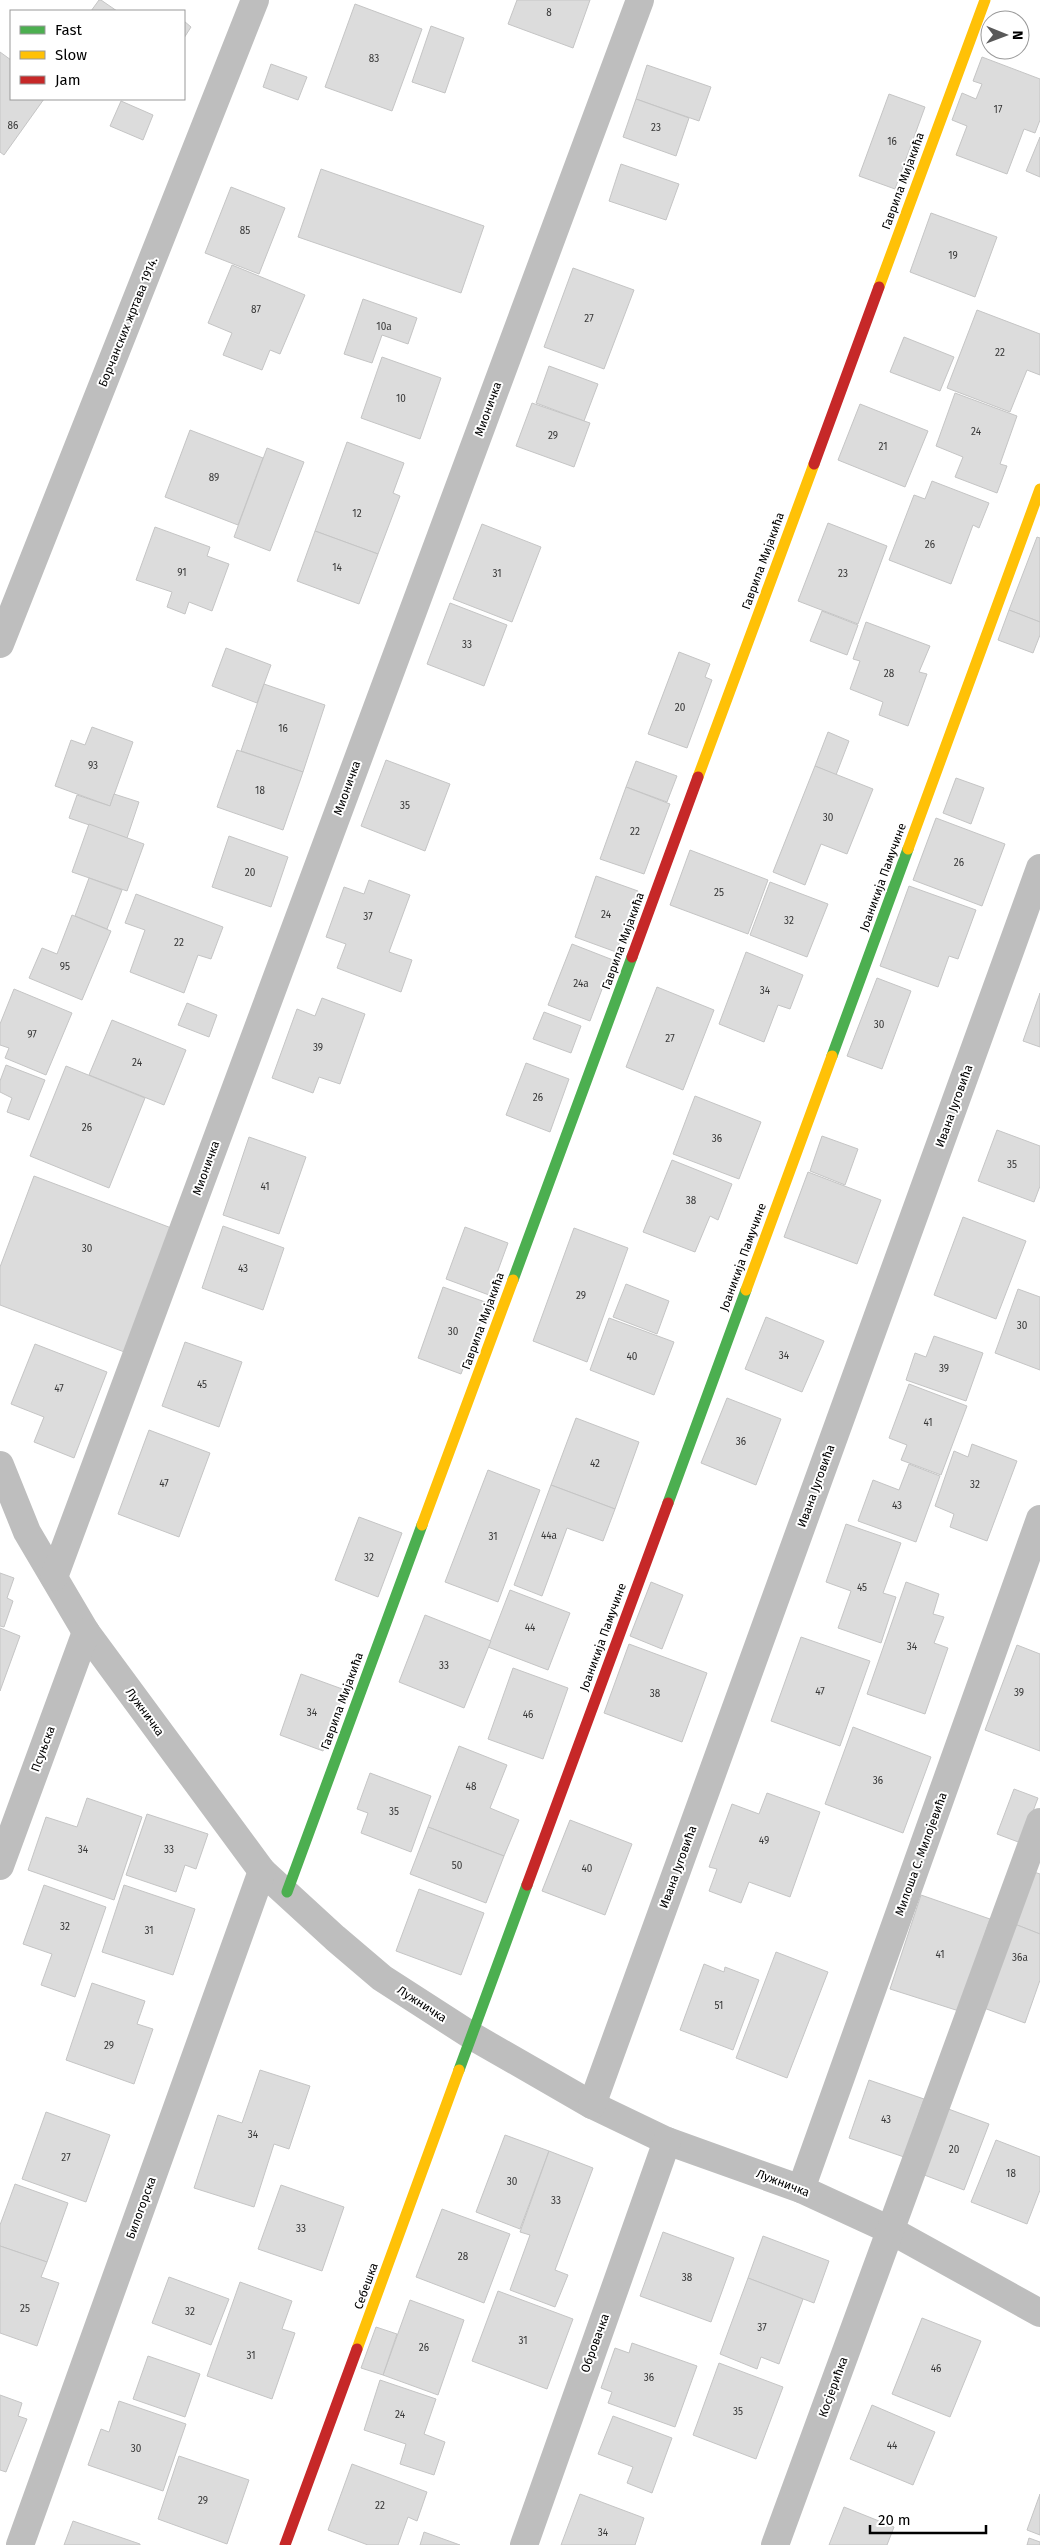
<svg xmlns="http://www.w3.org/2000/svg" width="1040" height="2545" viewBox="0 0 1040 2545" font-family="'Fira Sans',sans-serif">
<rect width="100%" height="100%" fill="#fff"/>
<g fill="#dcdcdc" stroke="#c5c5c5">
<path d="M99 0H101L117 11H91Z"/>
<path d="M517 0H590L573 48 508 24Z"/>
<path d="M355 4 422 29 392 111 325 87Z"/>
<path d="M184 21 191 27 184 38Z"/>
<path d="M431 26 464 38 445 93 412 82Z"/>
<path d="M0 52 11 60V99H44L4 155 0 152Z"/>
<path d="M982 57 1040 79V120L1035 133 1024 129 1007 174 956 155 967 126 952 120 962 93 976 99 982 84 973 81Z"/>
<path d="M271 64 307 77 298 100 263 87Z"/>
<path d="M647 65 711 87 699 121 636 99Z"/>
<path d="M889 94 925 107 895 189 859 176Z"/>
<path d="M636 99 689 118 676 156 623 137Z"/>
<path d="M121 101 153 115 143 140 110 126Z"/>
<path d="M1040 137V177L1026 171Z"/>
<path d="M621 164 679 184 666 220 609 201Z"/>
<path d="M321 169 484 226 461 293 298 237Z"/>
<path d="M231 187 285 208 259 274 205 253Z"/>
<path d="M931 213 997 237 975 297 910 272Z"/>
<path d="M232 265 305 295 280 354 270 350 262 370 223 355 232 333 208 323Z"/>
<path d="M573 268 634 290 604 369 544 347Z"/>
<path d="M363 299 417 318 408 344 382 335 372 363 344 354Z"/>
<path d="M977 310 1040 334V375L1027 370 1010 412 947 388Z"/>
<path d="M904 337 954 357 940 391 890 372Z"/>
<path d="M382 357 441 378 420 439 361 418Z"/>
<path d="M549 366 598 384 584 421 536 403Z"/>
<path d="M955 393 1017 416 1000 464 1007 466 997 493 955 477 963 457 936 446Z"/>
<path d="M532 403 590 423 574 467 516 446Z"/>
<path d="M860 404 928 431 905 487 838 460Z"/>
<path d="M190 430 263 458 238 525 165 497Z"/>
<path d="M347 442 404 463 393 493 400 496 378 554 315 531Z"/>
<path d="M267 448 304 462 270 551 234 537Z"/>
<path d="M932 481 989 503 979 528 973 525 951 584 889 560 914 495 925 499Z"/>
<path d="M828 523 887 546 858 624 798 601Z"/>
<path d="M482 524 541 547 512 622 453 599Z"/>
<path d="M155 527 210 547 207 556 229 564 212 611 189 602 185 614 167 607 172 592 136 580Z"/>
<path d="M315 531 378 554 359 604 297 581Z"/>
<path d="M1037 537 1040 538V622L1009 610Z"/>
<path d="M450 603 507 625 484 686 427 664Z"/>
<path d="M1009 610 1040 622V635L1033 653 998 640Z"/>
<path d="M822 611 858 625 847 655 810 641Z"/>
<path d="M866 622 930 646 919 672 927 674 908 726 879 715 883 702 850 689 860 661 853 659Z"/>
<path d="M226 648 271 665 257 703 212 686Z"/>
<path d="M679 652 710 664 705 677 712 680 687 748 648 734Z"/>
<path d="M264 684 325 705 303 772 241 751Z"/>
<path d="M92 727 133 742 110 806 55 786 71 740 85 745Z"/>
<path d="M828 732 849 741 836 775 815 766Z"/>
<path d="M237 750 303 772 283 830 217 807Z"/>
<path d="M386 760 450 784 425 851 361 826Z"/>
<path d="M636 761 677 776 667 802 626 787Z"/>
<path d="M815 766 873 789 847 854 821 844 805 885 773 872Z"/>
<path d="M956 778 984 788 971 824 943 813Z"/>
<path d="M626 787 670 804 644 874 600 859Z"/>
<path d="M114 794 139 802 127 838 69 818 77 795 110 806Z"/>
<path d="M936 818 1005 844 982 906 913 880Z"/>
<path d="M89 824 144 844 127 891 72 872Z"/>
<path d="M229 836 288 857 271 907 212 887Z"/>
<path d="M690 850 768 880 748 934 670 905Z"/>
<path d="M596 876 638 891 616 952 575 937Z"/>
<path d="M89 878 122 890 107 929 75 916Z"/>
<path d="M369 880 410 895 389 952 412 960 401 992 337 968 346 944 326 937 344 887 364 894Z"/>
<path d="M770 882 828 904 807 957 750 935Z"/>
<path d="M909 886 976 910 958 959 949 956 938 987 880 966Z"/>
<path d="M136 894 223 927 211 959 198 955 184 993 130 972 145 930 125 923Z"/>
<path d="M72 915 111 931 82 1000 29 978 42 948 57 954Z"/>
<path d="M572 944 613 960 590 1021 548 1005Z"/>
<path d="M746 952 803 975 790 1009 778 1005 764 1042 719 1024Z"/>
<path d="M877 978 911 991 882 1069 847 1056Z"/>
<path d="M657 987 714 1010 683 1090 626 1067Z"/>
<path d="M14 989 72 1013 46 1075 5 1058 9 1048 0 1045V1024Z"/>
<path d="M1040 993V1047L1023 1041Z"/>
<path d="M322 998 365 1014 340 1084 319 1077 313 1093 272 1078 297 1009 315 1016Z"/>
<path d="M187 1003 217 1015 209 1037 178 1025Z"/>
<path d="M544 1012 581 1026 571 1053 533 1039Z"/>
<path d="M112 1020 186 1050 164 1105 89 1075Z"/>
<path d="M526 1063 569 1079 550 1132 506 1115Z"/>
<path d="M6 1065 45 1080 29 1120 7 1112 12 1098 0 1092V1081Z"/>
<path d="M66 1066 145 1098 109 1188 30 1156Z"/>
<path d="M695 1096 761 1122 739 1179 673 1154Z"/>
<path d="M997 1130 1040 1146V1186L1034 1202 978 1181Z"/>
<path d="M822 1136 858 1149 845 1185 810 1171Z"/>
<path d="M249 1137 306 1157 279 1234 223 1215Z"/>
<path d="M672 1160 732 1184 718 1220 710 1216 695 1252 643 1232Z"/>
<path d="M808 1172 881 1200 857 1264 784 1237Z"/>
<path d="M34 1176 174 1229 127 1353 0 1305V1267Z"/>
<path d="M963 1217 1026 1241 996 1319 934 1295Z"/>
<path d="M223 1226 284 1248 263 1310 202 1288Z"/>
<path d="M465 1227 508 1243 489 1295 446 1279Z"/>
<path d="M574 1228 628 1248 587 1362 533 1341Z"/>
<path d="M626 1284 669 1301 657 1334 613 1317Z"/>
<path d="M443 1287 488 1303 461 1374 418 1358Z"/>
<path d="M1018 1289 1040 1297V1370L995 1353Z"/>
<path d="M766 1317 824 1341 802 1392 745 1369Z"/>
<path d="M609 1318 674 1342 654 1395 590 1370Z"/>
<path d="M934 1336 983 1353 966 1401 906 1380 915 1353 926 1357Z"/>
<path d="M185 1342 242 1362 219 1427 162 1406Z"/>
<path d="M35 1344 107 1372 74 1458 34 1442 44 1417 11 1404Z"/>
<path d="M909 1384 967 1406 941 1475 901 1460 907 1445 889 1438Z"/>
<path d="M727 1398 781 1419 756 1485 701 1463Z"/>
<path d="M576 1418 639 1442 615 1509 551 1485Z"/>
<path d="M149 1430 210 1453 179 1537 118 1514Z"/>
<path d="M972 1444 1017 1461 987 1541 950 1527 954 1514 935 1506 954 1451 968 1457Z"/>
<path d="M909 1464 940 1476 916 1542 858 1521 873 1480 899 1490Z"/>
<path d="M488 1470 540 1490 498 1602 445 1582Z"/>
<path d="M551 1485 615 1509 603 1541 567 1528 542 1596 514 1585Z"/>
<path d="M359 1517 402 1533 378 1597 335 1580Z"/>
<path d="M846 1524 901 1543 883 1593 896 1597 881 1643 838 1628 851 1591 826 1582Z"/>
<path d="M0 1573 14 1578 7 1598 13 1601 4 1627 0 1626Z"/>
<path d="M651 1582 683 1595 662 1649 630 1636Z"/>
<path d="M906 1582 939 1594 933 1614 944 1617 934 1643 948 1648 925 1714 867 1694Z"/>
<path d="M510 1590 570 1613 548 1670 488 1647Z"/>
<path d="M425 1615 491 1641 464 1708 399 1682Z"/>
<path d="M0 1628 20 1636 0 1691Z"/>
<path d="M801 1637 870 1661 840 1746 771 1721Z"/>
<path d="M629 1644 707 1673 682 1742 604 1713Z"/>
<path d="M1017 1645 1040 1654V1751L985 1730Z"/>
<path d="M513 1668 568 1688 543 1759 488 1739Z"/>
<path d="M301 1674 345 1690 323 1751 280 1735Z"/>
<path d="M853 1727 931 1757 903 1833 825 1804Z"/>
<path d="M459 1746 507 1765 490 1808 519 1820 504 1856 428 1827Z"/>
<path d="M370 1773 431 1796 411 1852 361 1833 368 1813 357 1809Z"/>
<path d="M1014 1789 1038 1798 1021 1843 997 1834Z"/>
<path d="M767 1793 820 1812 790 1897 749 1882 741 1903 709 1891 717 1869 709 1867 732 1804 759 1814Z"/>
<path d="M87 1798 142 1817 114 1900 28 1870 46 1817 77 1827Z"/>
<path d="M147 1814 208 1834 196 1869 185 1865 176 1892 126 1875Z"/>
<path d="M570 1820 632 1844 605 1915 542 1891Z"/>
<path d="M428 1827 504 1856 486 1903 410 1874Z"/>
<path d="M1031 1871 1040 1874V1934L1012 1923Z"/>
<path d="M44 1885 106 1907 75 1997 41 1985 52 1954 23 1944Z"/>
<path d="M124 1885 195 1909 173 1975 102 1952Z"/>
<path d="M419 1889 484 1913 461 1975 396 1951Z"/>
<path d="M921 1895 990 1919 959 2011 890 1989Z"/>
<path d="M1012 1923 1040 1934V1980L1025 2023 981 2007Z"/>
<path d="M776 1952 828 1972 787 2078 736 2058Z"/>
<path d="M704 1964 724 1972 725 1967 759 1980 733 2050 680 2030Z"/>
<path d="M92 1983 145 2001 137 2024 153 2029 134 2084 66 2060Z"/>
<path d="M260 2070 310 2086 289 2149 274 2144 254 2207 194 2188 218 2115 242 2123Z"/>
<path d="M869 2080 924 2099 904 2157 849 2138Z"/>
<path d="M943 2107 989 2124 964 2190 919 2173Z"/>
<path d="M46 2112 110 2135 86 2202 22 2179Z"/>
<path d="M505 2135 549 2151 520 2229 476 2212Z"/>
<path d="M996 2140 1040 2157V2190L1027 2224 971 2202Z"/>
<path d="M549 2151 593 2168 555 2270 568 2275 555 2307 510 2290 530 2235 520 2232Z"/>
<path d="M15 2184 68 2203 47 2262 0 2246V2225Z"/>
<path d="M281 2185 344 2207 322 2271 258 2249Z"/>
<path d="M442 2209 510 2234 484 2303 416 2277Z"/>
<path d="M663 2232 734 2258 711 2322 640 2296Z"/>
<path d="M763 2236 829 2261 814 2303 748 2278Z"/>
<path d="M0 2246 47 2262 41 2277 59 2283 37 2346 0 2333Z"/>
<path d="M169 2277 229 2299 211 2345 152 2323Z"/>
<path d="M748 2278 803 2299 779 2364 761 2357 757 2369 720 2354Z"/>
<path d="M240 2282 292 2301 282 2329 295 2333 272 2399 207 2376Z"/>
<path d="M498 2291 573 2319 547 2389 472 2361Z"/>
<path d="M410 2300 464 2320 438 2395 383 2375Z"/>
<path d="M922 2318 981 2341 950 2417 892 2394Z"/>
<path d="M376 2327 397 2334 383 2375 361 2368Z"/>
<path d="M632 2343 697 2366 675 2427 608 2403 612 2392 601 2388 615 2348 629 2353Z"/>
<path d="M148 2356 200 2374 185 2417 133 2399Z"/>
<path d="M719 2363 783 2387 756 2459 693 2435Z"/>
<path d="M380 2380 436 2399 424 2434 445 2442 434 2475 400 2464 406 2444 364 2430Z"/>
<path d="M0 2395 22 2403 18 2416 27 2419 6 2472 0 2470Z"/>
<path d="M119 2401 186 2424 163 2491 88 2465 101 2429 109 2432Z"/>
<path d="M872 2405 935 2432 913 2485 850 2459Z"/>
<path d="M613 2416 672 2438 652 2493 627 2483 633 2467 598 2454Z"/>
<path d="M179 2456 249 2480 227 2544 158 2519Z"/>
<path d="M352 2464 427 2492 417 2521 408 2517 398 2545H368L328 2530Z"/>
<path d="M580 2494 644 2518 635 2545H561Z"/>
<path d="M1040 2494V2535L1027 2530Z"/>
<path d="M844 2507 894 2527 887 2545H829Z"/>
<path d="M73 2521 140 2544V2545H64Z"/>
<path d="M424 2532 460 2545H420Z"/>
<path d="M1029 2538 1040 2542V2545H1027Z"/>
</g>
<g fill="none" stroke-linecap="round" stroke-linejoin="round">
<g stroke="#bebebe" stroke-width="28">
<path d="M0 644 255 0"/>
<path d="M0 1465 27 1532 86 1632 262 1871 335 1938 382 1978 472 2036 592 2105 667 2141 801 2189 890 2230 1040 2313"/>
<path d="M54 1577 640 0"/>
<path d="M0 1866 86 1632"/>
<path d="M592 2105 1040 868"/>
<path d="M801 2189 1040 1519"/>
<path d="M20 2545 262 1871"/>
<path d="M524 2545 667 2141"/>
<path d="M775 2545 1040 1822"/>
</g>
<g stroke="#4caf50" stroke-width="11">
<path d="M832 1056 908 849"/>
<path d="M513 1280 632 957"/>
<path d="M668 1503 746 1290"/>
<path d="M287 1892 422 1525"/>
<path d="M459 2070 527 1885"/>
</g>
<g stroke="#ffc107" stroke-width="11">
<path d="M879 287 985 0"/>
<path d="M698 777 814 464"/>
<path d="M908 849 1040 489"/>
<path d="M746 1290 832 1056"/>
<path d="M422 1525 513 1280"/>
<path d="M357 2349 459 2070"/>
</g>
<g stroke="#c62828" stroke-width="11">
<path d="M814 464 879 287"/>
<path d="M632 957 698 777"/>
<path d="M527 1885 668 1503"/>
<path d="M285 2545 357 2349"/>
</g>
</g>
<g text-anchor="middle" stroke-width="4" stroke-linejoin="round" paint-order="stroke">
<g font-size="10" fill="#373737">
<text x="549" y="16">8</text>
<text x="374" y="62">83</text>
<text x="998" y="113">17</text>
<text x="13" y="129">86</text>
<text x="656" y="131">23</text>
<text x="892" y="145">16</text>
<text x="245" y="234">85</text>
<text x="953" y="259">19</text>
<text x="256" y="313">87</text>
<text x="589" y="322">27</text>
<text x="384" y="330">10a</text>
<text x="1000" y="356">22</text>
<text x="401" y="402">10</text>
<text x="976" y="435">24</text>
<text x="553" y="439">29</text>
<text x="883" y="450">21</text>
<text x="214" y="481">89</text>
<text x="357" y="517">12</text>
<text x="930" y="548">26</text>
<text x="337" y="571">14</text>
<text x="182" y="576">91</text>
<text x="497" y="577">31</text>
<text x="843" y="577">23</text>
<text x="467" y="648">33</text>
<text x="889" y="677">28</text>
<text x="680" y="711">20</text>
<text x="283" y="732">16</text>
<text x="93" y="769">93</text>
<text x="260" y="794">18</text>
<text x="405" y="809">35</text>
<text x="828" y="821">30</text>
<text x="635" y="835">22</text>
<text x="959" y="866">26</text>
<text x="250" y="876">20</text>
<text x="719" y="896">25</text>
<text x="606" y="918">24</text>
<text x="368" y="920">37</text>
<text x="789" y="924">32</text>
<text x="179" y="946">22</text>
<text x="65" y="970">95</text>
<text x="581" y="987">24a</text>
<text x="765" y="994">34</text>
<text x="879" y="1028">30</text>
<text x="32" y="1038">97</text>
<text x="670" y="1042">27</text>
<text x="318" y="1051">39</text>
<text x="137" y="1066">24</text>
<text x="538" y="1101">26</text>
<text x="87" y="1131">26</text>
<text x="717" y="1142">36</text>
<text x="1012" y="1168">35</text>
<text x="265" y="1190">41</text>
<text x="691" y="1204">38</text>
<text x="87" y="1252">30</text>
<text x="243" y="1272">43</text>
<text x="581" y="1299">29</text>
<text x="1022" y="1329">30</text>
<text x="453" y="1335">30</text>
<text x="784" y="1359">34</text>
<text x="632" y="1360">40</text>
<text x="944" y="1372">39</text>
<text x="202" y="1388">45</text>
<text x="59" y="1392">47</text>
<text x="928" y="1426">41</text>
<text x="741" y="1445">36</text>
<text x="595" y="1467">42</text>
<text x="164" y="1487">47</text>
<text x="975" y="1488">32</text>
<text x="897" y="1509">43</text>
<text x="549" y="1539">44a</text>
<text x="493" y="1540">31</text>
<text x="369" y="1561">32</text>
<text x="862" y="1591">45</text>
<text x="530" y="1631">44</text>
<text x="912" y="1650">34</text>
<text x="444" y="1669">33</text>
<text x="820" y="1695">47</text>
<text x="1019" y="1696">39</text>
<text x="655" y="1697">38</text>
<text x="312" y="1716">34</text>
<text x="528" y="1718">46</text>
<text x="878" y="1784">36</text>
<text x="471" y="1790">48</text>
<text x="394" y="1815">35</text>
<text x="764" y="1844">49</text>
<text x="83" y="1853">34</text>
<text x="169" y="1853">33</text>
<text x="457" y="1869">50</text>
<text x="587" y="1872">40</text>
<text x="65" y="1930">32</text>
<text x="149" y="1934">31</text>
<text x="940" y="1958">41</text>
<text x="1020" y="1961">36a</text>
<text x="719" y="2009">51</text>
<text x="109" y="2049">29</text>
<text x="886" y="2123">43</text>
<text x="253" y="2138">34</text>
<text x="954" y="2153">20</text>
<text x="66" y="2161">27</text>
<text x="1011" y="2177">18</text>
<text x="512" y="2185">30</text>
<text x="556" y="2204">33</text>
<text x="301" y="2232">33</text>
<text x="463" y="2260">28</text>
<text x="687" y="2281">38</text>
<text x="25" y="2312">25</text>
<text x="190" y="2315">32</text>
<text x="762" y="2331">37</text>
<text x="523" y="2344">31</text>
<text x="424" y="2351">26</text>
<text x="251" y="2359">31</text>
<text x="936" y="2372">46</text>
<text x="649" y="2381">36</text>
<text x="738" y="2415">35</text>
<text x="400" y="2418">24</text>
<text x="892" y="2449">44</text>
<text x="136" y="2452">30</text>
<text x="203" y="2504">29</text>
<text x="380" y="2509">22</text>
<text x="603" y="2536">34</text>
</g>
<g font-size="12" fill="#000" stroke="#fff">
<text transform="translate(903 181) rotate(-70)" y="4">Гаврила Мијакића</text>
<text transform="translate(128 322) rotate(-68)" y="4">Борчанских жртава 1914.</text>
<text transform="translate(488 409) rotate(-70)" y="4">Мионичка</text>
<text transform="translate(763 561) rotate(-70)" y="4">Гаврила Мијакића</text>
<text transform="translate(347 788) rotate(-70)" y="4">Мионичка</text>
<text transform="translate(883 877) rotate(-70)" y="4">Јоаникија Памучине</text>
<text transform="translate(623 941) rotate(-70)" y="4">Гаврила Мијакића</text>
<text transform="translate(954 1106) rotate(-70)" y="4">Ивана Југовића</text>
<text transform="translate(206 1168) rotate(-70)" y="4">Мионичка</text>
<text transform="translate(743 1257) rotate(-70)" y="4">Јоаникија Памучине</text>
<text transform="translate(483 1321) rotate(-70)" y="4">Гаврила Мијакића</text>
<text transform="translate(816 1486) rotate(-70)" y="4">Ивана Југовића</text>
<text transform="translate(603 1637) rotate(-70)" y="4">Јоаникија Памучине</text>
<text transform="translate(342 1701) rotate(-70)" y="4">Гаврила Мијакића</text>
<text transform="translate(145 1712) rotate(54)" y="4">Лужничка</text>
<text transform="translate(43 1749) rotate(-70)" y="4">Псуњска</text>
<text transform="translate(921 1854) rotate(-70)" y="4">Милоша С. Милојевића</text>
<text transform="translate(678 1867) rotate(-70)" y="4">Ивана Југовића</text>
<text transform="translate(422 2004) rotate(33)" y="4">Лужничка</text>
<text transform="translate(783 2183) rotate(21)" y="4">Лужничка</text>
<text transform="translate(141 2208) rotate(-70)" y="4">Билогорска</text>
<text transform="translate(366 2286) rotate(-70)" y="4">Себешка</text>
<text transform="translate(595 2343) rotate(-70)" y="4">Обровачка</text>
<text transform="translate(833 2387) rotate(-70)" y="4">Косјерићка</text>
</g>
</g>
<rect x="10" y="10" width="175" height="90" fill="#ffffff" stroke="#999999"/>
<rect x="20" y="26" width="25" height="8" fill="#4caf50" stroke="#999999"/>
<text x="55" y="35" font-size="15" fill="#000000">Fast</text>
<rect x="20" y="51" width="25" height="8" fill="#ffc107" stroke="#999999"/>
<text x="55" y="60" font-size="15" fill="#000000">Slow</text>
<rect x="20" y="76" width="25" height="8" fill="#c62828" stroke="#999999"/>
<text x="55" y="85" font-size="15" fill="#000000">Jam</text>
<g transform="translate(1005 35) rotate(91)"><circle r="24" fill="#ffffff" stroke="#999999"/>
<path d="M0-4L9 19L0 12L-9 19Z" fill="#595959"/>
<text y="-8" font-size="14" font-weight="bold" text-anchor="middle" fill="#000000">N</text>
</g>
<path d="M870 2525v8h116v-8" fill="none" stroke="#000000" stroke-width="2.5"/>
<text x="878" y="2525" font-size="15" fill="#000000" stroke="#ffffff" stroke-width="4" paint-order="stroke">20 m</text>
</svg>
